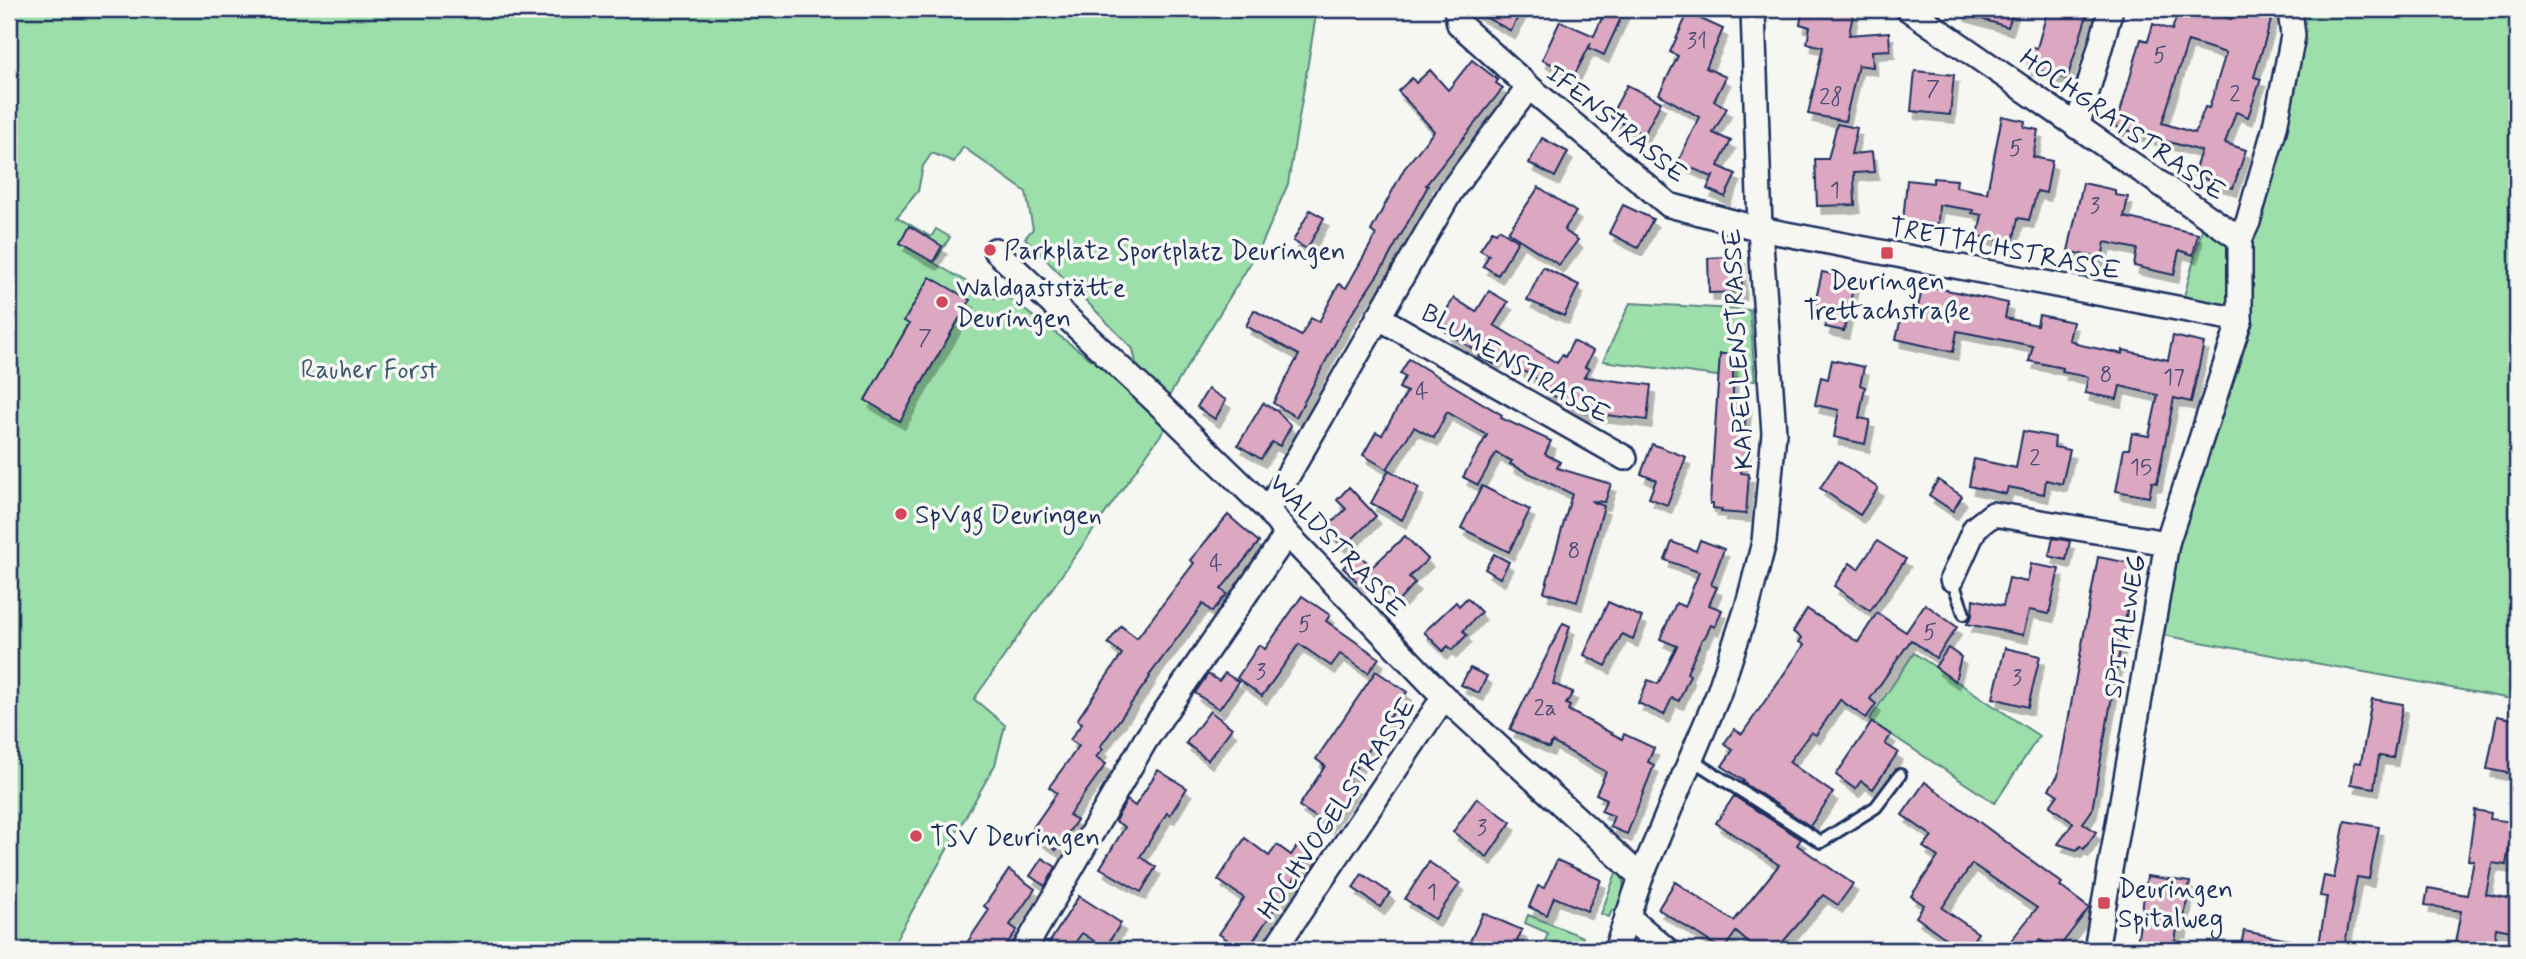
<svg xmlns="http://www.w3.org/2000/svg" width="2526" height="959" viewBox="0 0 2526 959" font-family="Mynerve,sans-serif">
<defs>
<filter id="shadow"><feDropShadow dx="4.5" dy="8" stdDeviation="0" flood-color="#0004"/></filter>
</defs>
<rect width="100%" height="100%" fill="#f6f6f2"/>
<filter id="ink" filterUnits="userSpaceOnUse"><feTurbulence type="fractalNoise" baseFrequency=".0143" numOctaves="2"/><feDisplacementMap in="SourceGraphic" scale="14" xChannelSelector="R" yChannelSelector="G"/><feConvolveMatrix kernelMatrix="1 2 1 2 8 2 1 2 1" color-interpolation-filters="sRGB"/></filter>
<g filter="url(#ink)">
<g fill="#9cdfaa" stroke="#5c8784" stroke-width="2">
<path d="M9 9H1317L1288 184 1261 246 1166 401 1138 374 1133 349 1025 238 1033 229 1026 192 963 147 954 162 932 153 923 166 918 191 897 217 931 237 936 229 950 237 934 263 998 300 1003 294 1112 375 1169 423 974 699 1005 725 995 765 890 950H9Z"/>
<path d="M2290 9H2517V700L2151 633 2240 320V239Z"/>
<path d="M2204 222 2234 241 2235 313 2182 304Z"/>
<path d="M1630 303 1750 310 1755 381 1603 361Z"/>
<path d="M1914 653 2039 736 1995 803 1869 720Z"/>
<path d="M1617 870C1628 881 1623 898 1619 912L1612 910 1609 917 1601 914Z"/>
<path d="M1528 915 1583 937 1578 950H1542L1548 933 1525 923Z"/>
</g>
<g fill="#dca7c1" stroke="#1b2f5e" stroke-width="2" fill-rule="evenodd" filter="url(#shadow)">
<path d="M1470 9H1522L1511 31Z"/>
<path d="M1606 9H1625L1604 55 1589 48 1591 43 1575 74 1542 60 1560 21 1594 36Z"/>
<path d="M1803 9H1854L1849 35 1889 32 1890 50 1872 51 1873 67 1858 65 1845 121 1808 114 1823 47 1807 43 1810 27 1800 24Z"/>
<path d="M1961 9H2014L2008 27 1961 13Z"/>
<path d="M2048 9H2089L2067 79 2027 67 2033 47 2037 48Z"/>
<path d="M2179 9H2198L2231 19 2235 9H2255L2273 14 2254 77 2261 79 2248 117 2236 112 2225 143 2246 150 2233 188 2193 175 2201 151 2116 127 2141 39 2148 41 2153 24 2172 30ZM2188 41 2226 53 2209 108 2205 107 2195 133 2162 123Z"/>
<path d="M1688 13 1723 29 1706 68 1726 77 1714 101 1727 108 1713 133 1731 141 1718 166 1736 174 1725 197 1707 189 1714 174 1712 177 1678 162 1699 117 1659 94 1678 56 1670 52Z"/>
<path d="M1472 60 1498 80 1496 83 1503 88 1426 185 1428 186 1386 262 1347 321 1296 417 1273 403 1299 355 1246 326 1254 310 1301 336 1311 318 1319 322 1339 284 1346 288 1376 235 1371 231 1404 169 1434 131 1398 91 1412 78 1416 83 1430 70 1448 90Z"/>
<path d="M1915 71 1954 75 1950 115 1911 111Z"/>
<path d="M1627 85 1661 102 1644 135 1610 117Z"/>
<path d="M2002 116 2025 121 2024 127 2038 130 2033 157 2052 161 2046 193 2037 191 2029 220 2018 218 2013 243 1978 236 1982 215 1972 213 1973 210 1939 205 1938 224 1903 221 1907 180 1933 183V178L1957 180 1956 187 1987 193Z"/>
<path d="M1837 124 1857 128 1851 154 1872 152 1874 172 1854 173 1855 205 1817 206 1815 159H1828Z"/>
<path d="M1542 138 1568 152 1555 177 1529 163Z"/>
<path d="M2083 183 2115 190V195L2128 197 2124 217 2198 234 2193 255 2179 250 2174 275 2134 266 2137 249 2105 242 2102 259 2068 251Z"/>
<path d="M1539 187 1576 212 1564 230 1578 240 1559 265 1508 232Z"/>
<path d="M1623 205 1653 219 1638 248 1609 233Z"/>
<path d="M1310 210 1324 218 1307 249 1293 241Z"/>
<path d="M909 226 942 246 933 262 900 243Z"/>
<path d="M1499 229 1518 241 1498 275 1483 266 1489 255 1480 250 1492 231 1496 233Z"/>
<path d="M1741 256 1742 292 1709 293 1708 258Z"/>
<path d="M1543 267 1579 285 1564 316 1527 300Z"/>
<path d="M1822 272 1855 279 1844 331 1825 327 1829 311 1814 308Z"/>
<path d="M930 277 970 300 900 421 865 400 909 324 904 321Z"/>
<path d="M1923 285 2008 303 2005 318 2037 325 2039 315 2073 322 2069 340 2076 342V344L2123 354V350L2168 360 2173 336 2204 343 2191 402 2174 398 2157 483 2152 482 2149 497 2116 491 2124 449H2129L2132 433 2149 436 2158 395 2120 386 2117 399 2085 393 2088 377 2062 372 2063 368 2029 361 2033 346 1957 331 1953 352 1896 339 1902 314 1916 316Z"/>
<path d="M1489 291 1508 302 1494 325 1557 363 1562 355 1565 357 1573 341 1593 351 1585 367 1589 369 1584 377 1651 385 1647 420 1581 412 1542 389 1545 384 1499 356 1494 364 1479 357 1481 354 1446 332 1449 327 1439 322 1454 298 1476 312Z"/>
<path d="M1720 354H1733V400L1747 402 1743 443 1747 444 1741 473 1749 474 1746 514 1721 512 1722 509 1713 508V504H1710Z"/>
<path d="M1409 359 1502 415 1501 418 1551 441 1545 454 1560 462 1557 468 1611 484 1605 502 1591 501 1604 506 1577 602 1544 592 1572 494 1510 464 1512 461 1496 453 1478 485 1463 477 1487 435 1447 412 1434 438 1414 427 1387 469 1363 455 1376 432 1382 435 1407 392 1399 388 1405 377 1400 374Z"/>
<path d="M1832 360 1864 367 1860 385 1865 387 1859 418 1870 420 1865 444 1834 437 1839 410 1815 405 1821 377 1828 379Z"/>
<path d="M1208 389 1226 400 1215 419 1197 407Z"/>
<path d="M1263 403 1277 411 1291 426 1280 446 1272 442 1261 459 1238 445Z"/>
<path d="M2023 431 2055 437 2054 447 2070 450 2062 484 2046 480 2044 494 2008 487 2006 494 1969 486 1974 459 2016 468Z"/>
<path d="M1652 444 1686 457 1667 505 1649 498 1656 480 1641 474Z"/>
<path d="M1838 461 1878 488 1860 515 1820 488Z"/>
<path d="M1389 470 1419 488 1402 520 1371 503Z"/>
<path d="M1938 480 1962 496 1953 511 1929 495Z"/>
<path d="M1482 486 1530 510 1509 552 1461 528Z"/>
<path d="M1349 487 1376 516 1344 547 1326 528 1346 509 1337 500Z"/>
<path d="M1228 515 1259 542 1221 589 1227 594 1212 612 1203 604 1149 676 1150 677 1100 747 1103 749 1096 757 1106 764 1069 815 1077 820 1056 850 1030 832 1057 793 1049 787 1079 746 1070 740 1082 723 1077 720 1122 654 1108 643 1121 626 1137 638 1194 563 1190 560Z"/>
<path d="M1405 536 1428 559 1409 577 1415 583 1397 603 1371 573 1360 584 1343 568 1357 553 1372 567Z"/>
<path d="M2053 538 2070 541 2066 560 2049 556Z"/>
<path d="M1700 540 1724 549 1711 585 1717 587 1709 605 1722 610 1715 627 1711 625 1705 637 1702 639 1687 673 1690 675 1679 701 1672 698 1664 715 1638 703 1648 680 1658 684 1677 646 1660 639 1676 603 1685 607 1699 572 1665 560 1672 542 1696 551Z"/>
<path d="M1877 541 1906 559 1870 611 1834 586 1850 563 1858 569Z"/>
<path d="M1494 554 1509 562 1500 578 1485 569Z"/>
<path d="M2098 557 2135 564 2092 810 2083 823 2096 832 2084 849 2080 846 2077 850 2058 844 2073 823 2050 806 2058 795 2049 789 2058 776Z"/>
<path d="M2031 564 2059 569 2049 614 2029 610 2023 635 1967 624 1972 616 1973 599 2003 606 2009 578 2027 582Z"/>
<path d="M1302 596 1330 615 1326 621 1379 658 1368 673 1340 654 1331 666 1299 644 1262 696 1237 678 1259 645 1265 649Z"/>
<path d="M1467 598 1481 612 1463 631 1467 635 1452 650 1448 646 1443 651 1424 632 1456 602 1459 606Z"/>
<path d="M1608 602 1642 617 1633 639 1622 634 1606 666 1584 655Z"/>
<path d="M1925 604 1957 627 1936 658 1911 640 1870 699 1876 704 1866 718 1840 700 1816 735 1811 732 1789 762 1833 793 1810 826 1742 782 1744 781 1722 766 1733 750 1724 744 1734 729 1742 734 1804 645 1799 642 1802 638 1793 632 1807 609 1858 642 1877 613 1906 632Z"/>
<path d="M1563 623 1570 626 1553 684 1573 692 1566 704 1570 706 1568 710 1622 739 1624 734 1654 748 1648 762 1654 765 1627 834 1610 827 1614 816 1601 811 1607 799 1596 794 1606 772 1552 742 1549 748 1510 729Z"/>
<path d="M1948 648 1961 657 1955 681 1935 667Z"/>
<path d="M2005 648 2040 656 2028 707 1993 698Z"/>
<path d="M1470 668 1487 676 1479 693 1461 685Z"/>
<path d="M1376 671 1407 692 1347 781 1355 786 1328 825 1299 806 1325 766 1316 759Z"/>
<path d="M1225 673 1239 682 1219 709 1195 693 1208 674 1219 681Z"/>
<path d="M2372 699 2403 704 2393 758 2379 756 2374 788 2351 784 2355 762 2361 763Z"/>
<path d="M1210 711 1232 728 1208 760 1186 743Z"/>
<path d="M2497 716 2517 720V775L2487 769Z"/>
<path d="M1872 722 1891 735 1885 744 1898 752 1873 789 1861 781 1855 789 1836 775Z"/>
<path d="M1158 770 1187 788 1170 815 1167 813 1140 857 1156 867 1141 892 1100 868 1125 827 1115 821 1127 800 1135 806Z"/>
<path d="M1925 782 2062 883 2060 886 2089 908 2057 950 2040 940 2031 950H2018L2009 943 2037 908 1972 864 1942 908 1978 933 1966 950H1962L1916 917 1924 905 1911 896 1938 857 1923 847 1932 836 1902 815Z"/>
<path d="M1734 796 1801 839 1797 845 1853 884 1838 905 1823 895 1776 950H1757L1736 932 1723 950 1658 909 1675 882 1734 921 1779 865 1716 823Z"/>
<path d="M1477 798 1511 822 1487 857 1453 832Z"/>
<path d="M2475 810 2491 813 2490 819 2513 822 2506 865 2492 863 2486 894 2517 900V932L2496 928 2493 949 2455 943 2461 911 2425 905 2428 888 2467 895 2474 861 2468 860Z"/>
<path d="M2345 821 2379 827 2369 879 2357 877 2344 950H2318L2327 897 2320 896 2324 876 2334 878Z"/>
<path d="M1245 838 1269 856 1277 845 1291 855 1298 845 1311 854 1247 950H1242L1219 934 1244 898 1218 880Z"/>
<path d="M1042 858 1056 867 1045 886 1030 876Z"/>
<path d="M1557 860 1601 880 1587 911 1554 897 1547 915 1529 907 1538 886 1544 888Z"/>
<path d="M1429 862 1460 883 1435 919 1405 899Z"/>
<path d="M1009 870 1035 889 1010 925 1017 930 1002 950H962L989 910 984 906Z"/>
<path d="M1362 874 1390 893 1380 907 1353 888Z"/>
<path d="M2147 876 2190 882 2182 930 2177 929 2174 948 2166 947V950H2136Z"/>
<path d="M1079 896 1121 923 1105 948 1082 933 1070 950H1057L1048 945Z"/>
<path d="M1483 913 1522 930 1513 950H1466Z"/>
<path d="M2244 931 2299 942 2298 950H2240Z"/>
</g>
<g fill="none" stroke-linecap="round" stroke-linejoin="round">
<g stroke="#1b2f5e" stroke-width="16">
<g id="service">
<path d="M1952 579 1964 614"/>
<path d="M1691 759 1821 842 1876 807 1900 775"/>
</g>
</g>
<g stroke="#1b2f5e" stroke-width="28">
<g id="minor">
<path d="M1456 9 1459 24 1529 87 1669 205 1760 229 2240 320"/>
<path d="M1908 9 2240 239V320L2167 543 2096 950"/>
<path d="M2077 127 2111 9"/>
<path d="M2240 239 2248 222 2275 127 2293 36 2290 9"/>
<path d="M995 250 1162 407 1268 510 1287 534 1444 697 1641 877"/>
<path d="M1378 317 1625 458"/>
<path d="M1268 510 1451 191 1529 87"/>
<path d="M1952 579 1975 528 1993 514 2167 543"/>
<path d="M1627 916 1667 950"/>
<path d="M1024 950 1145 741 1287 534"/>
<path d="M1274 950 1444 697"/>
<path d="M1616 950 1641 877 1718 695 1747 608 1764 542 1774 433 1760 229 1753 9"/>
</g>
</g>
<use href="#service" stroke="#f6f6f2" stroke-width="10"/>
<use href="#minor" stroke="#f6f6f2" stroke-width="23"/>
</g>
</g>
<g fill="#d1495b" stroke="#f6f6f2" stroke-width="2.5">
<circle cx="990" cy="250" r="7"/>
<rect x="1880" y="246" width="14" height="14" rx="3.5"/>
<circle cx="942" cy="302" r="7"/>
<circle cx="901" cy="514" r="7"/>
<circle cx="916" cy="836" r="7"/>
<rect x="2097" y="896" width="14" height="14" rx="3.5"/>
</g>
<g text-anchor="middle" stroke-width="7" stroke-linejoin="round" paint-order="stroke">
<g font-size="23" fill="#4b4d77">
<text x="1697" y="48">31</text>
<text x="2160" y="62">5</text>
<text x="1933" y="96">7</text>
<text x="2235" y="101">2</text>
<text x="1831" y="104">28</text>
<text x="2016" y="155">5</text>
<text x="1835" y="197">1</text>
<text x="2095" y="213">3</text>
<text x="925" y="345">7</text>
<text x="2106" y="382">8</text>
<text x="2174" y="384">17</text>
<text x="1422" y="398">4</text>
<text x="2035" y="465">2</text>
<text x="2141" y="474">15</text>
<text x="1574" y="558">8</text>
<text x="1216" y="570">4</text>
<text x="1305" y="631">5</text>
<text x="1930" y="639">5</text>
<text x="1261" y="679">3</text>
<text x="2017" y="685">3</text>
<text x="1545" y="715">2a</text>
<text x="1482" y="835">3</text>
<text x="1432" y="899">1</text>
</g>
<g font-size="26" fill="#1b2f5e" stroke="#f6f6f2">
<text transform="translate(1617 123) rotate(39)" y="9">IFENSTRASSE</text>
<text transform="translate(2123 124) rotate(35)" y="9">HOCHGRATSTRASSE</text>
<text transform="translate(2005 248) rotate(11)" y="9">TRETTACHSTRASSE</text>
<text transform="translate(1737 349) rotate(-93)" y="9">KAPELLENSTRASSE</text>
<text transform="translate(1516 363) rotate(30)" y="9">BLUMENSTRASSE</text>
<text transform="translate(1338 545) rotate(47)" y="9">WALDSTRASSE</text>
<text transform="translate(2124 626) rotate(-80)" y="9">SPITALWEG</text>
<text transform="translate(1336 808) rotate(-56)" y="9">HOCHVOGELSTRASSE</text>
</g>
<g font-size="26" fill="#1b2f5e" stroke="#f6f6f2" text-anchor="start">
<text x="1004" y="259">Parkplatz Sportplatz Deuringen</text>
<text x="1887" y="289" text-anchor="middle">Deuringen<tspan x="1887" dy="30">Trettachstraße</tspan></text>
<text x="956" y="296">Waldgaststätte<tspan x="956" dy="30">Deuringen</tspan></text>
<text x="915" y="523">SpVgg Deuringen</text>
<text x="930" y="845">TSV Deuringen</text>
<text x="2118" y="897">Deuringen<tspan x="2118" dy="30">Spitalweg</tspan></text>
</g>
<g font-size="26" fill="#3b5b71" stroke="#f6f6f2">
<text x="369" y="378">Rauher Forst</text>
</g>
</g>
<rect width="2526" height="959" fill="none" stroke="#f6f6f2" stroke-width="35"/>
<rect x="18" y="18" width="2491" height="924" fill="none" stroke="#1b2f5e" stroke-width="2.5" filter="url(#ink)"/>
</svg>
